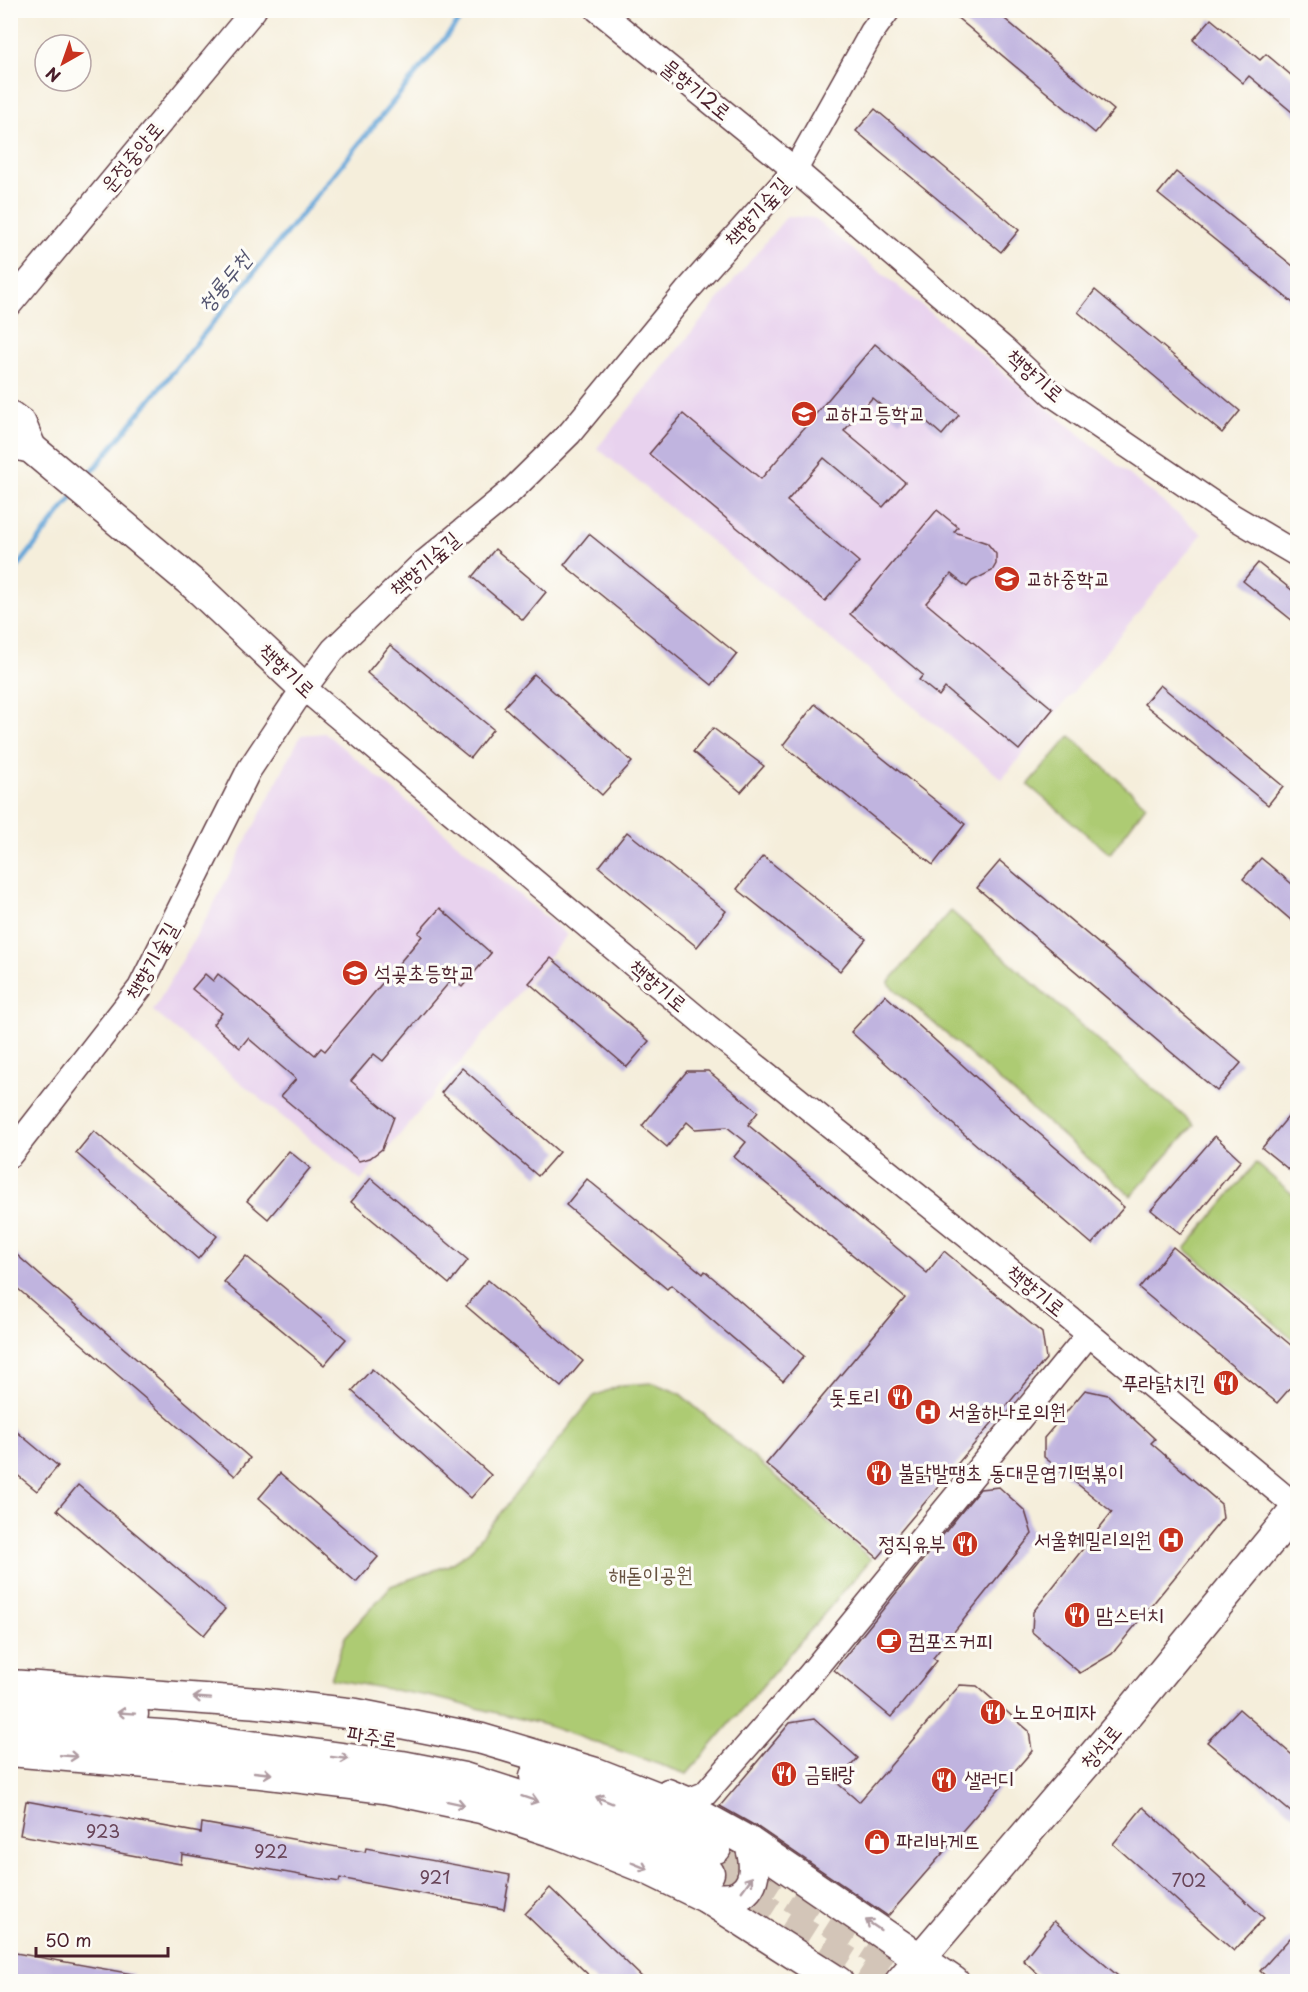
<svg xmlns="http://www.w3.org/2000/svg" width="1308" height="1992" viewBox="0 0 1308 1992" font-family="'Playpen Sans','Poor Story',sans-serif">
<rect width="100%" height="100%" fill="#fdfcf7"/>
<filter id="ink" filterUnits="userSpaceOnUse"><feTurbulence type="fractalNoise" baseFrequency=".0167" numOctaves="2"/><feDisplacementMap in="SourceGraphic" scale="12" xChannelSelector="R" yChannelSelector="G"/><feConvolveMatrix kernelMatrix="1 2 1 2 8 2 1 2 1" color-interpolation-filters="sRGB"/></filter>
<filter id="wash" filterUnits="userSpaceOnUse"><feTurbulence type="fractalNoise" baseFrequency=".008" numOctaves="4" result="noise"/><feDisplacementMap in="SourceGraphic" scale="24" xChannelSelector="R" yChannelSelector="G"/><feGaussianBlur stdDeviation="1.35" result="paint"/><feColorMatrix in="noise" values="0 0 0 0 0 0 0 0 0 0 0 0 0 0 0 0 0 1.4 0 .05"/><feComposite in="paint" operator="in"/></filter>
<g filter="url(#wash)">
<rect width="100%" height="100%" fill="#f5eedb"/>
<g fill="#e8d2ee">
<path d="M787 216 814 218 1202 534 1002 779 597 448Z"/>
<path d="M325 733 567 935 361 1181 153 1011 207 917 301 735Z"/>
</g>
<g fill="#adcb73" stroke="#7c754f" stroke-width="1.5">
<path d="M1070 736 1146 805 1110 854 1028 785Z"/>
<path d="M951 911 1194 1125 1131 1196 888 983Z"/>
<path d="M1256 1163 1297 1198V1342L1185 1249Z"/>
<path d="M653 1383 679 1393 871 1559 687 1774 545 1725 433 1697 331 1679 345 1637 391 1586 449 1565 469 1552 594 1396 621 1385Z"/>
</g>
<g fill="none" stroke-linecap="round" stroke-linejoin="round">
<g stroke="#64a5d8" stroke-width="5">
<path d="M84 481 468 10"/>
<path d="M10 577 73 496"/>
</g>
</g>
<g id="blocks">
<g fill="#c0b4df">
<path d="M948 10H994L1114 110 1095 133Z"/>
<path d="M1211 19 1260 60 1266 54 1298 81V117L1249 76 1243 83 1193 40Z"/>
<path d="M875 109 1019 230 1001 252 856 131Z"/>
<path d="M1176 172 1298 270V307L1158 194Z"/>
<path d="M1095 290 1240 411 1222 433 1078 312Z"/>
<path d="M875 344 959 415 942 435 911 408 900 421 872 398 844 431 905 482 883 507 824 458 787 501 859 562 825 601 649 454 683 414 761 479Z"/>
<path d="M937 510 958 527 954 532 987 543 996 554V564L992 571 972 581 967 587 951 574 926 603 1053 709 1019 750 945 688 939 696 919 680 923 675 850 614Z"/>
<path d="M589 534 737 654 712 685 564 565Z"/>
<path d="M495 549 546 592 523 620 472 577Z"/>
<path d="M1258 563 1298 595V625L1243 581Z"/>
<path d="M390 645 493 729 470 758 367 673Z"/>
<path d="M534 674 632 762 602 795 504 707Z"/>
<path d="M1160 685 1283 786 1268 805 1144 704Z"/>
<path d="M815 704 965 824 933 865 783 745Z"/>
<path d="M713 728 764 766 741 792 693 752Z"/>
<path d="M627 832 726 911 697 947 599 867Z"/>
<path d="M763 856 866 939 840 971 737 889Z"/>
<path d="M1261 858 1298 889V926L1243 879Z"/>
<path d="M1000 861 1241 1063 1217 1091 977 888Z"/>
<path d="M440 908 491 953 462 987 452 979 383 1061 374 1054 351 1081 394 1117 382 1149 370 1158 359 1161 281 1096 296 1079 248 1038 240 1048 229 1039 213 1024 222 1013 192 989 205 974 213 981 218 974 315 1055 321 1048 325 1051 422 936 418 933Z"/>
<path d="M551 958 649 1041 627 1067 529 983Z"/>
<path d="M885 995 1010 1108 1124 1207 1092 1244 964 1134 851 1032Z"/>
<path d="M462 1068 559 1152 538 1176 441 1093Z"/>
<path d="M687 1071H708L758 1112 748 1125 927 1273 944 1251 1042 1333 1046 1359 878 1558 766 1464 905 1298 734 1157 746 1142 727 1127 695 1129 687 1122 667 1147 642 1126Z"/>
<path d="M1298 1105V1177L1262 1148Z"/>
<path d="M94 1131 217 1236 198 1259 76 1153Z"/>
<path d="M1215 1136 1241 1160 1181 1234 1151 1210Z"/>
<path d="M289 1151 310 1168 268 1219 247 1201Z"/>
<path d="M371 1178 468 1260 449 1284 351 1202Z"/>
<path d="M587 1179 703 1274 705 1271 804 1356 783 1381 671 1285 667 1289 566 1205Z"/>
<path d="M1173 1247 1298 1351V1379L1277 1403 1139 1288Z"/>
<path d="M10 1249 250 1458 235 1476 10 1282Z"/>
<path d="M246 1256 346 1339 324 1365 224 1282Z"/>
<path d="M488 1280 583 1361 561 1387 466 1306Z"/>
<path d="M372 1369 491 1475 471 1498 352 1391Z"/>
<path d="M1085 1390 1108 1395 1155 1439 1151 1443 1221 1504 1223 1518 1112 1654 1080 1673 1032 1632 1033 1612 1112 1512 1044 1457V1438Z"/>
<path d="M10 1426 58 1466 37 1491 10 1469Z"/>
<path d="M280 1473 378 1557 356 1582 259 1498Z"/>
<path d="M78 1485 225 1609 204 1635 57 1510Z"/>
<path d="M999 1487 1025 1511 1032 1534 933 1658 937 1661 891 1717 834 1670 980 1489Z"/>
<path d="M960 1685 977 1686 1029 1731 1032 1751 888 1916 759 1828 720 1806 790 1723 814 1719 858 1758 836 1782 859 1802Z"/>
<path d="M1239 1709 1298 1760V1818L1207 1742Z"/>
<path d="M26 1801 201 1833 202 1823 365 1852 366 1848 510 1875 504 1909 340 1878 339 1882 182 1854 181 1864 20 1835Z"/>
<path d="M1143 1807 1264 1918 1234 1951 1113 1844Z"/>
<path d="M550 1888 647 1982H596L525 1914Z"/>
<path d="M1054 1921 1125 1982H1047L1023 1960Z"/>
<path d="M1290 1938 1298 1945V1982H1272L1260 1971Z"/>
<path d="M10 1952 133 1974 132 1982H10Z"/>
</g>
</g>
</g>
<g filter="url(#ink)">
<use href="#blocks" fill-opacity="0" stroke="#643e45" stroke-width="1.5"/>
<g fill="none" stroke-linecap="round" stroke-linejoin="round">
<g stroke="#d3c5b8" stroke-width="30" stroke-dasharray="30 15" stroke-linecap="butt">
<path d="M716 1848 924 1982"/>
<path d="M709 1873 880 1982"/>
</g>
<g stroke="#643e45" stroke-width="27">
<g id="minor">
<path d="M598 10 795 170 1005 350 1052 394 1227 513 1298 555"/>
<path d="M10 304 254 10"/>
<path d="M305 689 703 1023 1089 1334 1298 1508"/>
<path d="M10 1155 140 988 249 770 295 701 333 650 421 565 511 491 570 433 686 292 795 170 872 32 888 10"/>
<path d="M668 1791 690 1800 705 1794 808 1677 1089 1334"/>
</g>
</g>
<g stroke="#643e45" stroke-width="33">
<g id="major">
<path d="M10 416 21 424 31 448"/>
<path d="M10 443 31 448 197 587 305 689"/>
<path d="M10 1685 259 1703 356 1714 482 1739 596 1773 693 1811 749 1842 954 1982"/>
<path d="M25 1706 133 1714"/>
<path d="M10 1725 176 1736 402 1766 464 1778 582 1816 636 1838 709 1873"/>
<path d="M10 1751 261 1773 385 1788 481 1808 560 1834 647 1869 707 1898 838 1982"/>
<path d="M535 1776C597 1795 656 1822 716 1848"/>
<path d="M707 1898C715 1898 724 1899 732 1898 759 1891 756 1861 749 1842"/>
<path d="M900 1982 1120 1724 1298 1507"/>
</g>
</g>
<use href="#minor" stroke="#fff" stroke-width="24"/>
<use href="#major" stroke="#fff" stroke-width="30"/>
</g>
<defs><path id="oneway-shaft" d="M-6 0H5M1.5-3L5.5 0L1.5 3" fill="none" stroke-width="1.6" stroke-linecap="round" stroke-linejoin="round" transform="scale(1.5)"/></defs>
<g stroke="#ae9aa0">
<use href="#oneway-shaft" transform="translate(202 1698) rotate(-176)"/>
<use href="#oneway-shaft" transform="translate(126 1713) rotate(-176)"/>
<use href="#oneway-shaft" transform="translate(69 1756) rotate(5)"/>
<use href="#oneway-shaft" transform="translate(340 1758) rotate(7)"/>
<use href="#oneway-shaft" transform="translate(263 1773) rotate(6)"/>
<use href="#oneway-shaft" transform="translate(530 1799) rotate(18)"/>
<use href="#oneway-shaft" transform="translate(604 1800) rotate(-158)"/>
<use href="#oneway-shaft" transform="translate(456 1803) rotate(12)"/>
<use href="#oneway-shaft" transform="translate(640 1866) rotate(22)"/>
<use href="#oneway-shaft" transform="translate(747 1884) rotate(-54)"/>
<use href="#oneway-shaft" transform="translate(873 1925) rotate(-146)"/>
</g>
</g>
<defs>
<g id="school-disc" transform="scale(1.35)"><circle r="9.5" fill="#c8321e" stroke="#fdfcf7"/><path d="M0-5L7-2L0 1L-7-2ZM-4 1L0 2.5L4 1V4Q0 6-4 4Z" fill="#fff"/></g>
<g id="restaurant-disc" transform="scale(1.35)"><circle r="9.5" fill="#c8321e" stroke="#fdfcf7"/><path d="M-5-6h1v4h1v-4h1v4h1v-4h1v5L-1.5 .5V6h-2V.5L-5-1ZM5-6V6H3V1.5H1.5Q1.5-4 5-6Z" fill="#fff"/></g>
<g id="hospital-disc" transform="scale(1.35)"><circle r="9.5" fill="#c8321e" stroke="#fdfcf7"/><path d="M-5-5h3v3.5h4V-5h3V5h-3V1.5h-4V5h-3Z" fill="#fff"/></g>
<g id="cafe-disc" transform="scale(1.35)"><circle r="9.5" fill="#c8321e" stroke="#fdfcf7"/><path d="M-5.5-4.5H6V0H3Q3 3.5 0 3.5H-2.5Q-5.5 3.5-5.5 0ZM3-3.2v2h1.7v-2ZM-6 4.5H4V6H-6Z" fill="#fff"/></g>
<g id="shop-disc" transform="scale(1.35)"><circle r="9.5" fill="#c8321e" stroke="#fdfcf7"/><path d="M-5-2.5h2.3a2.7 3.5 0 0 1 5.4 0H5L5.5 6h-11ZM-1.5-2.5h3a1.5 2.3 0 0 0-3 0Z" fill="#fff"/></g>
</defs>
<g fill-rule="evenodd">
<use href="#school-disc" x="804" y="414"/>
<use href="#school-disc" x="1007" y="579"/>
<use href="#school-disc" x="355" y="973"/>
<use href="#restaurant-disc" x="1226" y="1383"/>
<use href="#restaurant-disc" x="900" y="1397"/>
<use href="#hospital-disc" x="928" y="1412"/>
<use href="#restaurant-disc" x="879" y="1473"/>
<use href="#hospital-disc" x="1171" y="1540"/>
<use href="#restaurant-disc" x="965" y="1544"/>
<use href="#restaurant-disc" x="1077" y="1615"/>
<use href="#cafe-disc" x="889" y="1641"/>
<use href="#restaurant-disc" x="993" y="1712"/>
<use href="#restaurant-disc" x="784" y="1774"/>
<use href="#restaurant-disc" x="944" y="1780"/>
<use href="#shop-disc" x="877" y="1842"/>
</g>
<g text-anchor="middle" stroke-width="6" stroke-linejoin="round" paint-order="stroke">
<g font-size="18" fill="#684458">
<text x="103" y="1838">923</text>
<text x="271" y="1858">922</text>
<text x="435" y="1884">921</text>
<text x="1189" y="1887">702</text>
</g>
<g font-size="21" fill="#4a1f2b" stroke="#fdfcf7">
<text transform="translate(696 90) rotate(39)" y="7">물향기2로</text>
<text transform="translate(132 157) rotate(-50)" y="7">운정중앙로</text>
<text transform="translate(757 212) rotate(-48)" y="7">책향기숲길</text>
<text transform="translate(1035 376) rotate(41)" y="7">책향기로</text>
<text transform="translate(425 564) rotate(-42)" y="7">책향기숲길</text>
<text transform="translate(287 671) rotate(43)" y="7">책향기로</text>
<text transform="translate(152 961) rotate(-61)" y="7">책향기숲길</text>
<text transform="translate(658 986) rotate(40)" y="7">책향기로</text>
<text transform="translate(1036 1291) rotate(39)" y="7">책향기로</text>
<text transform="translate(372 1737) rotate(8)" y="7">파주로</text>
<text transform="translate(1101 1747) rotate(-50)" y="7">청석로</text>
</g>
<g font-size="21" fill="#4a1f2b" stroke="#fdfcf7" text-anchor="start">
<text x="824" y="421">교하고등학교</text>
<text x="1026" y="586">교하중학교</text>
<text x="374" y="980">석곶초등학교</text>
<text x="1206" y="1390" text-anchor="end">푸라닭치킨</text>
<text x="880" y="1404" text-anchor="end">돗토리</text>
<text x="948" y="1419">서울하나로의원</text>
<text x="898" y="1480">불닭발땡초 동대문엽기떡볶이</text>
<text x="1152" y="1547" text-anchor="end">서울훼밀리의원</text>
<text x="946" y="1551" text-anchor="end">정직유부</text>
<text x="1096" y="1622">맘스터치</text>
<text x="908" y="1648">컴포즈커피</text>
<text x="1012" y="1719">노모어피자</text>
<text x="804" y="1781">금퇘랑</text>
<text x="964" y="1787">샐러디</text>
<text x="896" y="1849">파리바게뜨</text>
</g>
<g font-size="21" fill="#685341" stroke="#fdfcf7">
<text x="651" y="1582">해돋이공원</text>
</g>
<g font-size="22" font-style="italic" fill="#545570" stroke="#fdfcf7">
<text transform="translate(224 282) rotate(-51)" y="8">청룡두천</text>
</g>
</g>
<rect width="1308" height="1992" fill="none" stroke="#fdfcf7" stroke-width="36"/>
<g transform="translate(63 63) rotate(220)"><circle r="28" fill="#fdfcf7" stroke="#b5a4a5" stroke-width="1.5"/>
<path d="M0-4.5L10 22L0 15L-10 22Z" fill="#c8321e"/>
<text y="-9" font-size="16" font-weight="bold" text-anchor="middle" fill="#4a1f2b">N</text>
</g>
<path d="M36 1947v9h132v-9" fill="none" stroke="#4a1f2b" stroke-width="3"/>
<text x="45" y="1947" font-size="18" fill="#4a1f2b" stroke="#fdfcf7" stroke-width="4.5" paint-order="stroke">50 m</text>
</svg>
